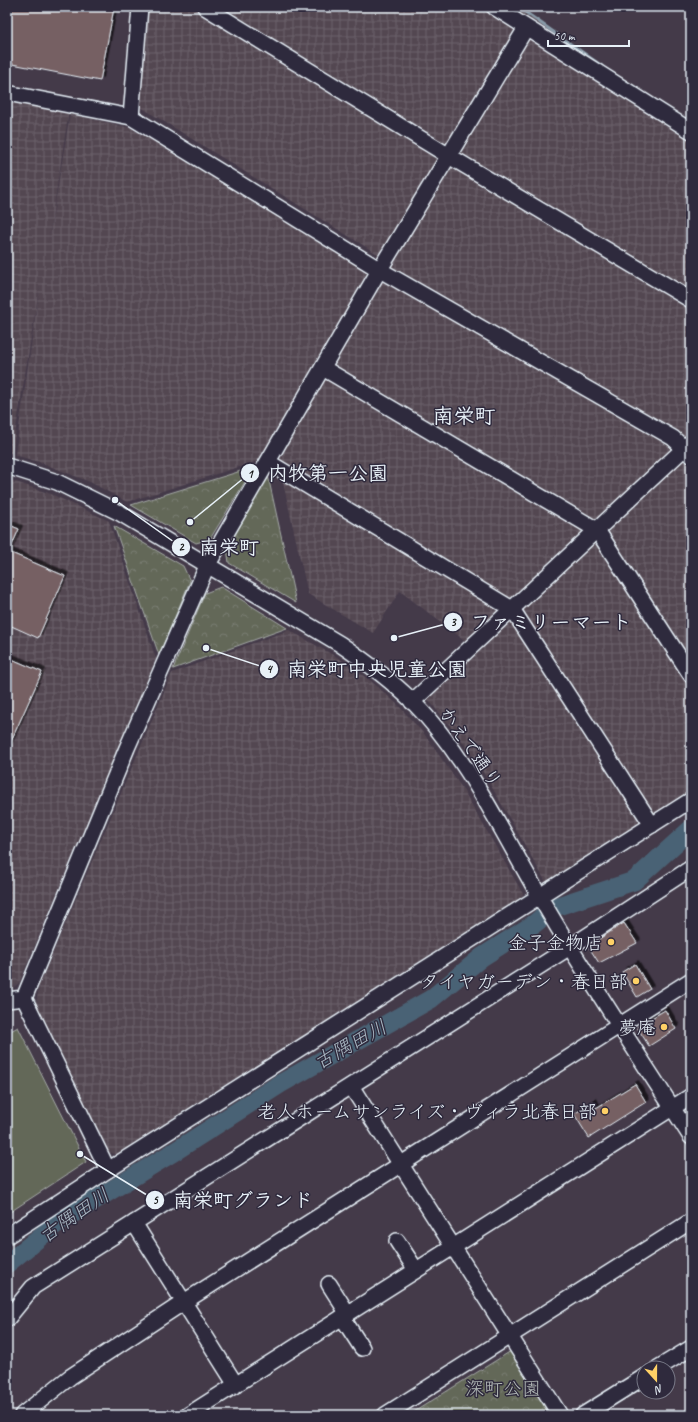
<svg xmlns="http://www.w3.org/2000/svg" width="698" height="1422" viewBox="0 0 698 1422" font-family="Caveat,'Klee One',sans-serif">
<defs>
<pattern id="industrial-grid" width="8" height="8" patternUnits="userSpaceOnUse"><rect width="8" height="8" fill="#534651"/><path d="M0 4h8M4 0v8" fill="none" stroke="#6c616b"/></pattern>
<pattern id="forest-crowns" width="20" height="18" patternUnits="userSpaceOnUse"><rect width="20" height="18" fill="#636759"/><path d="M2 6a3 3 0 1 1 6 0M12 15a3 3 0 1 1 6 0" fill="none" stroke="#797d72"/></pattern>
<filter id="shadow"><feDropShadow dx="3.5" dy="-3.5" stdDeviation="0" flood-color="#0009"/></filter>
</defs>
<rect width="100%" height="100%" fill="#443a49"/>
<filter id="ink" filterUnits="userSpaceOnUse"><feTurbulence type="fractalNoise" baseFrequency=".025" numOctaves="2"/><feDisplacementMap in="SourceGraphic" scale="8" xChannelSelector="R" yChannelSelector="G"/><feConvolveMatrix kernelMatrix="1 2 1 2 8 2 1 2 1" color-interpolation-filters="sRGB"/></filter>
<g filter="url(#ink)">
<g fill="url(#industrial-grid)">
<path d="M146 7H518L691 130V794L547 884 485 775 463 742 426 697 476 649 400 591 373 633 308 594 276 451 387 260 139 106Z"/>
<path d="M7 92 70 104 48 245 70 114 131 128 377 274 267 458 127 502 90 482 42 463 15 455 40 284 12 453H7Z"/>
<path d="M7 479 51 494 109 521 156 659 19 983 7 992Z"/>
<path d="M289 630 340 659 372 682 398 705 425 735 462 788 523 894 521 899 117 1155 109 1152 36 1005 39 986 172 673Z"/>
</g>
<g fill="url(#forest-crowns)" stroke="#a6aca8">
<path d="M254 467 210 539 196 543 131 505Z"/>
<path d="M268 476 296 603 229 563 227 548Z"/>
<path d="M114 526 183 566 190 581 159 655Z"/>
<path d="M221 587 287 628 173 669 205 593Z"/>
<path d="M511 1351 554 1415H409Z"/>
</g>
<path fill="#636759" stroke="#a6aca8" d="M18 1027 86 1162 7 1214V1033Z"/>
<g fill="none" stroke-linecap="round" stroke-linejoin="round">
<path stroke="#899ba9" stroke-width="3" d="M518 7 602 66"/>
<path stroke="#4a6274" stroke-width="19" d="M7 1264 56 1224 177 1150 280 1084 431 999 482 957 534 924 555 907 634 881 691 829"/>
</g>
<g fill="#766164" stroke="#e8f1f8" filter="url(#shadow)">
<path d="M7 7 114 8 100 81 7 63Z"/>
<path d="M7 524 19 529 9 552 65 576 38 638 7 624Z"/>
<path d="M7 657 42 672 7 750Z"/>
<path d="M624 923 637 943 599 963 588 946Z"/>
<path d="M635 964 650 989 637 997 622 972Z"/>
<path d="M665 1010 676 1029 649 1046 637 1027Z"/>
<path d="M635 1084 646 1102 589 1138 574 1114 593 1102 596 1108Z"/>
</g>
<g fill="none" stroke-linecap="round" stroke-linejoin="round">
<g stroke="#e8f1f8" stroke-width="18">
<g id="minor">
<path d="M205 7 449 156 691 300"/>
<path d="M494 7 691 131"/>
<path d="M7 93 131 117 380 270 673 438 691 455"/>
<path d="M131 117 140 7"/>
<path d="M323 368 597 530 691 675"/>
<path d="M268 462 512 609 652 825"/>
<path d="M7 466 57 482 120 513 340 644C365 661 390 679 412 701 469 758 503 835 544 904 590 983 642 1060 691 1137"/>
<path d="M412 702 691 442"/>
<path d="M24 998 108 1170"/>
<path d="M7 1000 24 998 127 748 207 566 377 274 526 28"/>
<path d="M351 1086 560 1415"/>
<path d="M134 1223 236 1385"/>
<path d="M7 1236 108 1170 691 800"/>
<path d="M397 1241 416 1270"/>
<path d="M329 1284 348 1314"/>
<path d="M342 1317 362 1348"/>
<path d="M7 1319 33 1287 570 947 691 868"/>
<path d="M658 1368 691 1348"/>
<path d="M22 1415 70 1377 184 1302 691 980"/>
<path d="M188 1415 691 1096"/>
<path d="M385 1415 691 1221"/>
<path d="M583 1415 644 1377"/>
</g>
</g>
<use href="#minor" stroke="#2f2a3d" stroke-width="15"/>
</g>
</g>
<g fill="#ffd166" stroke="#2f2a3d" stroke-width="1.5">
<circle cx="611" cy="942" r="4"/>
<circle cx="636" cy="981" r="4"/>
<circle cx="664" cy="1027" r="4"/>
<circle cx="605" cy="1111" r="4"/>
</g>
<g text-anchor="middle" stroke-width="3" stroke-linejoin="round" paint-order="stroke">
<g font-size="19" fill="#e8f1f8" stroke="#2f2a3d">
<text transform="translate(471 747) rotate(55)" y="7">かえで通り</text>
</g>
<g font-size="19" fill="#e8f1f8" stroke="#2f2a3d" text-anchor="end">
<text x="603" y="949">金子金物店</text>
<text x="628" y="988">タイヤガーデン・春日部</text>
<text x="656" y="1034">夢庵</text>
<text x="597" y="1118">老人ホームサンライズ・ヴィラ北春日部</text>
</g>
<g font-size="19" fill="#b3bab8" stroke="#2f2a3d">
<text x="503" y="1395">深町公園</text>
</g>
<g font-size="20" font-style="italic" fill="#a9b8c3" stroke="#2f2a3d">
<text transform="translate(350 1044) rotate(-29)" y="7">古隅田川</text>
<text transform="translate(74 1215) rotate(-34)" y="7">古隅田川</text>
</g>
<g font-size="21" font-weight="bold" fill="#e8f1f8" stroke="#2f2a3d">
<text x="464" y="423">南栄町</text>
</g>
</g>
<path fill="none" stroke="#e8f1f8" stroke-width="1.5" d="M190 522L250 473M115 500L181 547M394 638L453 622M206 648L269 669M80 1154L155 1200"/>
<g fill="#e8f1f8" stroke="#2f2a3d" stroke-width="1.5">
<circle cx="190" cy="522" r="4"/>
<circle cx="115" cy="500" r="4"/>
<circle cx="394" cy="638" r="4"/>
<circle cx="206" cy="648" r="4"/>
<circle cx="80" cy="1154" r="4"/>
<circle cx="250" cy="473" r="10"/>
<circle cx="181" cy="547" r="10"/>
<circle cx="453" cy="622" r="10"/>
<circle cx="269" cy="669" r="10"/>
<circle cx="155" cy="1200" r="10"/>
</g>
<g font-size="12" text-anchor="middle" font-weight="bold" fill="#111">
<text x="250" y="478">1</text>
<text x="181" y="551">2</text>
<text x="453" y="626">3</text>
<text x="269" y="673">4</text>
<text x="155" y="1204">5</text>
</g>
<g font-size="20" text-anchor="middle" font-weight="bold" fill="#e8f1f8" stroke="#2f2a3d" stroke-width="3" stroke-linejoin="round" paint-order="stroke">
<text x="328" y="480">内牧第一公園</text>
<text x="229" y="554">南栄町</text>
<text x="551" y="629">ファミリーマート</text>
<text x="377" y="676">南栄町中央児童公園</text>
<text x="243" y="1207">南栄町グランド</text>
</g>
<rect width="698" height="1422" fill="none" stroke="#2f2a3d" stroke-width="24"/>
<rect x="12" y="12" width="674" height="1398" fill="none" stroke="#e8f1f8" stroke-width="1.5" filter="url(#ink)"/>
<g transform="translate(656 1380) rotate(159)"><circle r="19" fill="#2f2a3d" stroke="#797a88"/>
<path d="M0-3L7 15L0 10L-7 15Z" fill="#ffd166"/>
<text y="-6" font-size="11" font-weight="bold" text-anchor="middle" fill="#e8f1f8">N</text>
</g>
<path d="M548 40v6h81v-6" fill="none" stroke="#e8f1f8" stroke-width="2"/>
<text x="554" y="40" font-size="12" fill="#e8f1f8" stroke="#2f2a3d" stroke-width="3" paint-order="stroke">50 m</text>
</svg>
